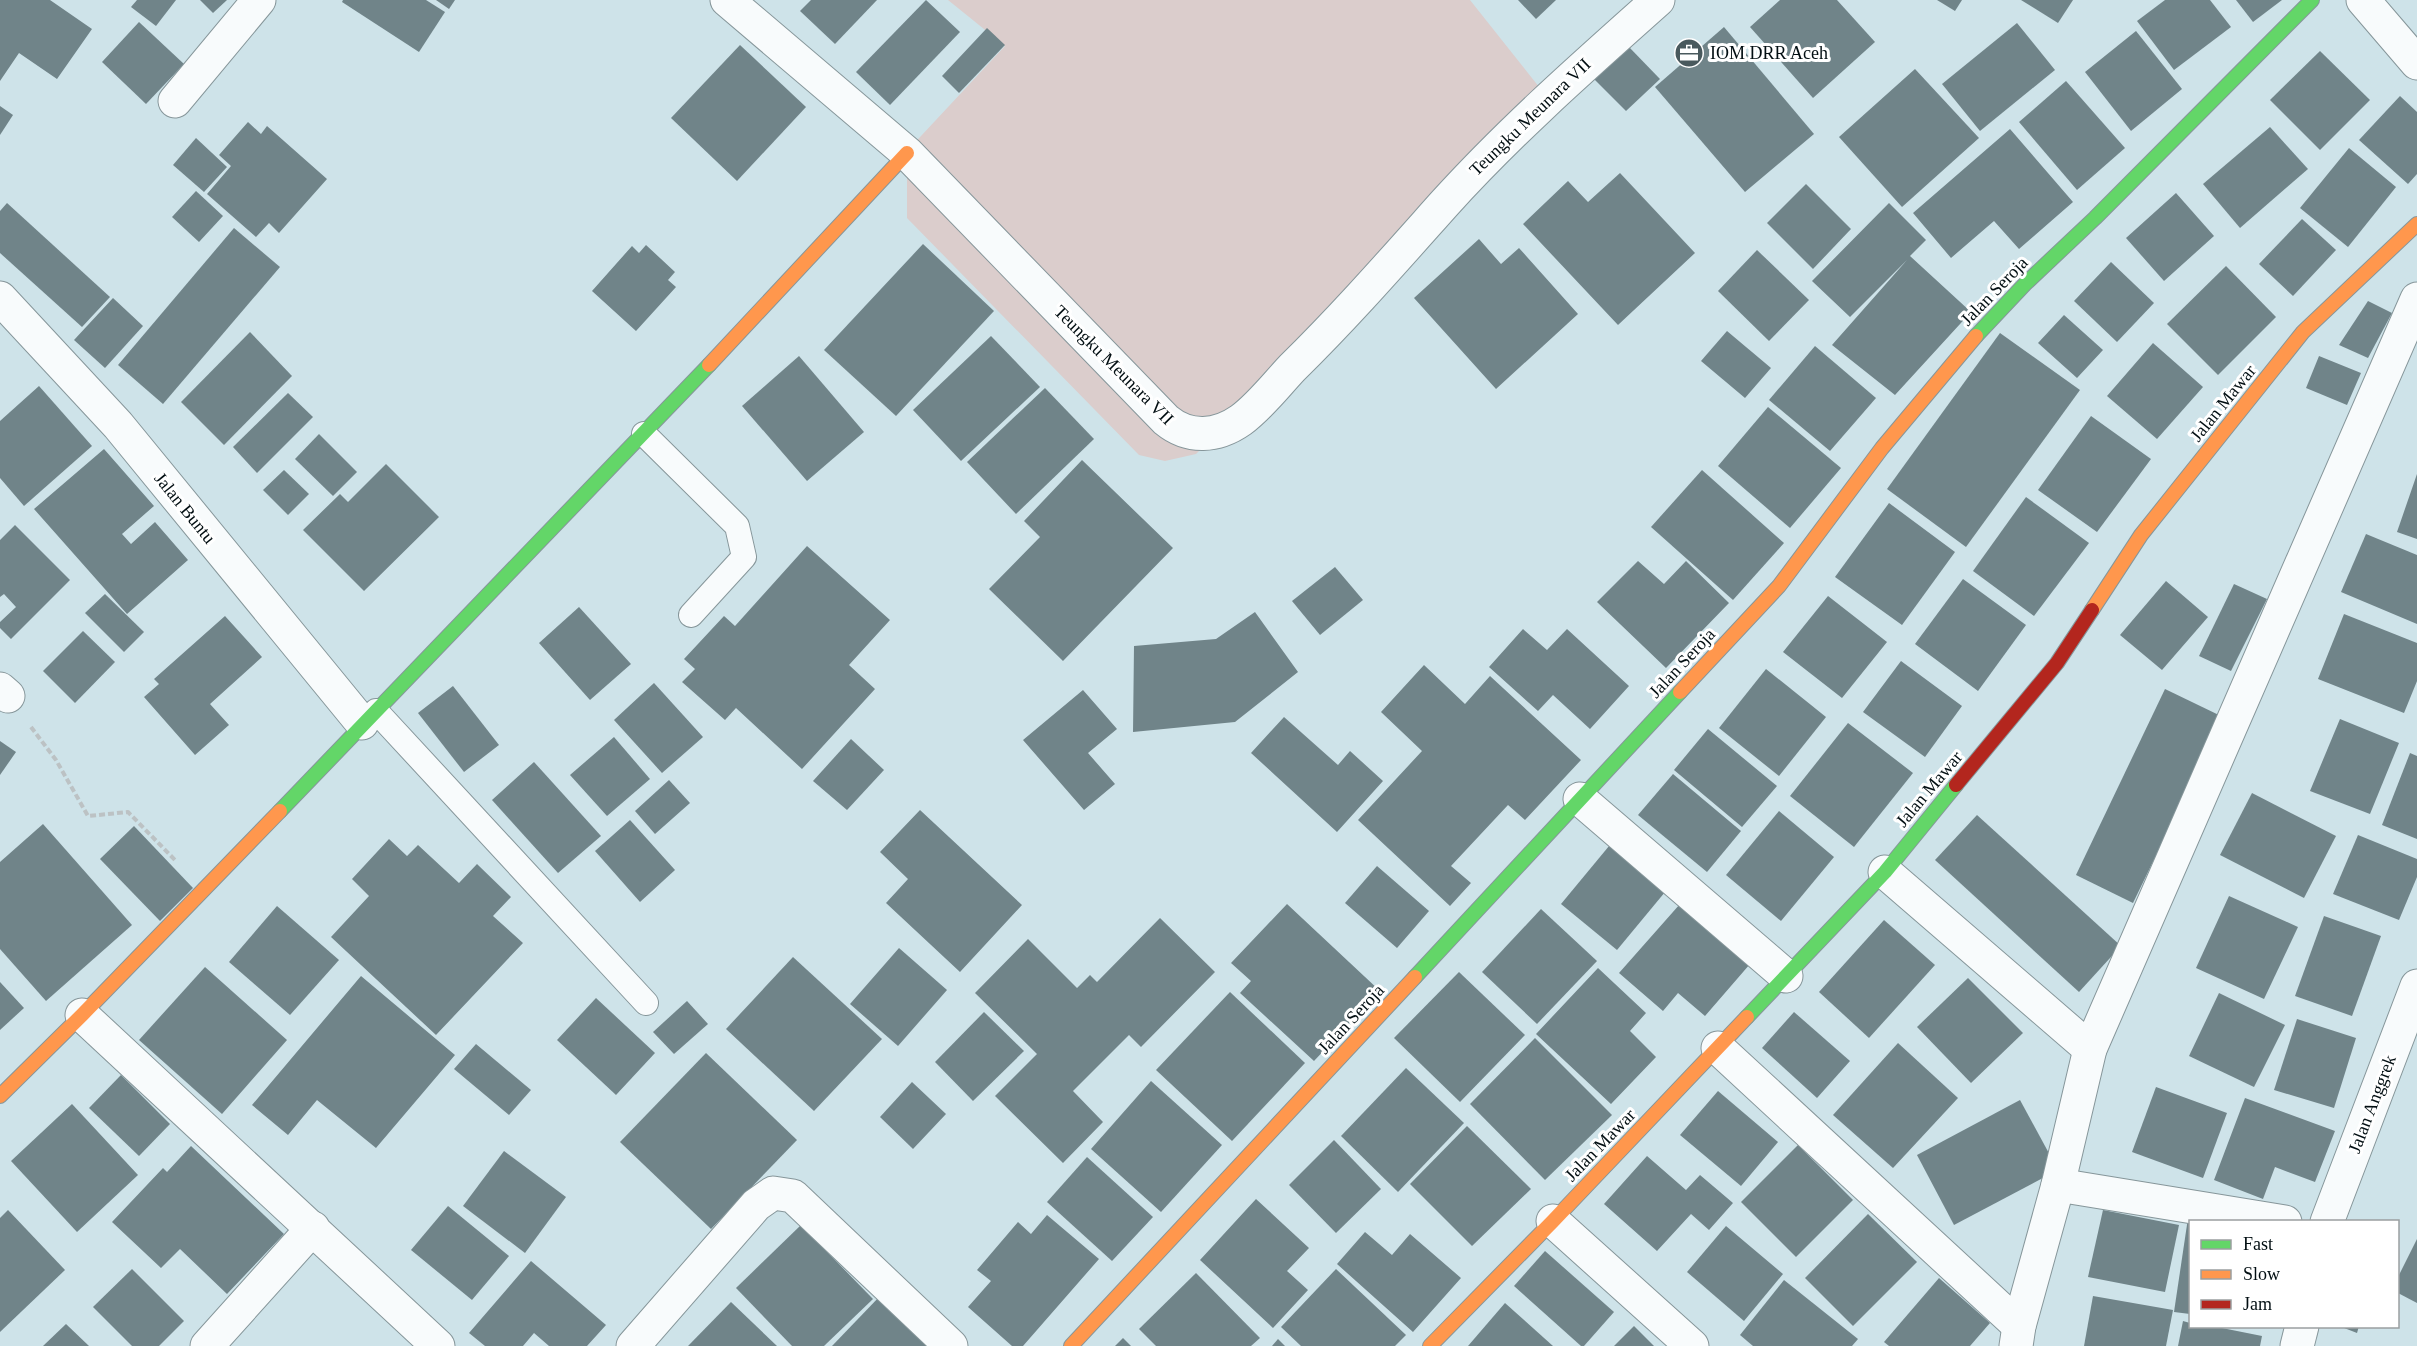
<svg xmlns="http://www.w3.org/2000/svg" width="2417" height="1346" viewBox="0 0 2417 1346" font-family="'Times New Roman',serif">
<rect width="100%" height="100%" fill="#cee3e9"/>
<path fill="#dbcdcc" d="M948 0H1470L1551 102 1196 454 1165 461 1139 455 907 218V151L1005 46Z"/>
<g fill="#708489">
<path d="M0 0H50L92 29 57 79 19 53 0 81Z"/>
<path d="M137 0H176L156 26 131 7Z"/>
<path d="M200 0H227L213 13Z"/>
<path d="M343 0H426L445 12 419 52 342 2Z"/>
<path d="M436 0H455L449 9Z"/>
<path d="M811 0H877L835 44 800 11Z"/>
<path d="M926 0 960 32 890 105 856 72Z"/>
<path d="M1518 0H1556L1536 19Z"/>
<path d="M1780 0H1837L1875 42 1813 98 1750 27Z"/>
<path d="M1937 0H1962L1955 11Z"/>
<path d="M2021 0H2073L2058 23Z"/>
<path d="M2165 0H2210L2231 27 2174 70 2137 21Z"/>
<path d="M2236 0H2282L2253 22Z"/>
<path d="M139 22 184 64 146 104 102 62Z"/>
<path d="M2017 23 2055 70 1980 131 1942 84Z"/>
<path d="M1724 27 1814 134 1745 192 1655 87Z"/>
<path d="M987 28 1005 45 959 93 942 76Z"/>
<path d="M2136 31 2182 89 2131 131 2085 72Z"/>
<path d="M740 45 806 107 737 181 671 118Z"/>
<path d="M1628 46 1660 79 1626 111 1594 79Z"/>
<path d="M2320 51 2370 100 2320 150 2270 100Z"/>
<path d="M1915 69 1979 138 1902 207 1839 137Z"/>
<path d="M2066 81 2125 148 2077 190 2019 122Z"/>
<path d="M2400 96 2417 112V174L2408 184 2359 140Z"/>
<path d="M0 106 13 115 0 135Z"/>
<path d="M248 122 261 134 267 126 327 179 279 233 269 223 256 237 207 194 231 166 219 155Z"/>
<path d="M2270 127 2308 169 2240 228 2203 184Z"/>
<path d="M2010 129 2073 202 2019 249 1994 221 1951 258 1913 213Z"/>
<path d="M196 138 227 167 204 192 173 165Z"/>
<path d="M2349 148 2396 187 2348 247 2300 208Z"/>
<path d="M1620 173 1695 253 1618 325 1523 224 1568 181 1588 202Z"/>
<path d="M1806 184 1851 229 1813 269 1767 223Z"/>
<path d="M196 191 223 216 199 242 172 217Z"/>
<path d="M2176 193 2214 236 2164 281 2126 238Z"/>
<path d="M7 203 110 297 82 327 0 253V211Z"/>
<path d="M1889 203 1926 240 1910 256 1971 312 1895 395 1832 345 1907 260 1850 317 1812 281Z"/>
<path d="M2302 219 2336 250 2293 296 2259 264Z"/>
<path d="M234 228 280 267 163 404 118 365Z"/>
<path d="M1479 239 1501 264 1519 248 1578 314 1496 389 1414 298Z"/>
<path d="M923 244 994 311 896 416 824 350Z"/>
<path d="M646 245 675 272 668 280 676 287 636 331 592 291 632 246 639 253Z"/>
<path d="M1757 250 1809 300 1769 341 1718 291Z"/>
<path d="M2111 262 2154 303 2117 342 2074 301Z"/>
<path d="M2226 266 2276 317 2218 375 2167 324Z"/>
<path d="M113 298 143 326 105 368 74 340Z"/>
<path d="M2368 301 2392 313 2368 358 2339 345Z"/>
<path d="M2064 315 2103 350 2077 378 2038 343Z"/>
<path d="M1727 331 1771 368 1745 398 1701 361Z"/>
<path d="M250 332 292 376 224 445 181 402Z"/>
<path d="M2000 333 2080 390 1966 547 1887 489Z"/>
<path d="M991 336 1040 387 961 461 913 410Z"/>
<path d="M2153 343 2203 387 2157 439 2107 396Z"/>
<path d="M1815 346 1876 398 1830 451 1769 400Z"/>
<path d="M799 356 864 432 807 481 742 406Z"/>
<path d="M2319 356 2361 373 2347 405 2306 388Z"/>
<path d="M39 386 92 446 24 506 0 478V421Z"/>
<path d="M1045 388 1094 439 1016 514 967 462Z"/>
<path d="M288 393 313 417 257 473 233 447Z"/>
<path d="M1768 407 1841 468 1790 528 1718 466Z"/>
<path d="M2091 416 2151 459 2097 532 2038 490Z"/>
<path d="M319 434 357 472 333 496 295 459Z"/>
<path d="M104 449 154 506 122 534 131 544 155 522 188 560 127 614 34 509Z"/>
<path d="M1082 460 1173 548 1063 661 989 589 1040 537 1024 521Z"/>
<path d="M386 464 439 517 364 591 303 530 340 494 348 502Z"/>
<path d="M284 470 309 494 288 515 263 490Z"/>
<path d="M1702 470 1784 543 1733 600 1651 527Z"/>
<path d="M2417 474V539L2397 532Z"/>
<path d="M2026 497 2089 543 2034 616 1973 571Z"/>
<path d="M1889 503 1955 552 1902 625 1835 577Z"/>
<path d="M15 525 70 580 11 639 0 628V622L16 607 4 594 0 597V540Z"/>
<path d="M2366 534 2417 555V624L2341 592Z"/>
<path d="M807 546 890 620 849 665 875 689 802 769 736 708 725 720 682 682 695 669 684 659 724 616 735 626Z"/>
<path d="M1638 561 1664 584 1686 561 1729 603 1666 668 1597 602Z"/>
<path d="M1335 567 1363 600 1320 635 1292 601Z"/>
<path d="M1963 579 2026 625 1978 691 1915 644Z"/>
<path d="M2166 581 2208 617 2162 670 2120 635Z"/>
<path d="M2234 584 2267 599 2231 671 2199 656Z"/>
<path d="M105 594 144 632 124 652 85 613Z"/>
<path d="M1828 596 1887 642 1842 698 1783 652Z"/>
<path d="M579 607 631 664 590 700 539 643Z"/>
<path d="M1255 612 1298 672 1235 722 1133 732 1134 646 1216 639Z"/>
<path d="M2344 614 2417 643V681L2404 713 2318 679Z"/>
<path d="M225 616 262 657 210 704 229 725 195 755 144 697 159 684 154 679Z"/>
<path d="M1523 629 1547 650 1567 629 1629 686 1590 729 1553 695 1538 711 1489 667Z"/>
<path d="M83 631 115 662 75 703 43 671Z"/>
<path d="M1901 661 1962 706 1925 757 1863 712Z"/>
<path d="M1424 665 1465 704 1490 676 1581 760 1525 820 1508 805 1451 866 1471 883 1450 906 1358 820 1422 751 1381 712Z"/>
<path d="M1766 669 1826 717 1779 776 1719 728Z"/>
<path d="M654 683 703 737 662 773 614 720Z"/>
<path d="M453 686 499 745 464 772 418 713Z"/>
<path d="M2165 689 2223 717 2133 903 2076 875Z"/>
<path d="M1083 690 1117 729 1088 753 1115 784 1084 810 1023 740Z"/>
<path d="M1284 717 1338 765 1350 751 1383 781 1337 832 1251 753Z"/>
<path d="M2340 719 2399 743 2370 814 2310 791Z"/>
<path d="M1848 723 1913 773 1854 847 1790 796Z"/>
<path d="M1708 729 1777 786 1742 827 1674 770Z"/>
<path d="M614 737 650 779 607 816 570 775Z"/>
<path d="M851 739 884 770 847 810 813 781Z"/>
<path d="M0 741 16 752 0 775Z"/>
<path d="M2410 753 2417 756V839L2382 825Z"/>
<path d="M534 762 601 836 558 873 492 800Z"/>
<path d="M1673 774 1741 831 1707 872 1638 815Z"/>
<path d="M669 780 690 803 655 834 635 811Z"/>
<path d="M2252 793 2336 836 2304 898 2220 855Z"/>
<path d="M920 810 1022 905 960 972 886 903 908 879 880 852Z"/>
<path d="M1779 811 1834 857 1781 921 1726 875Z"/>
<path d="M1977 815 2121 946 2079 992 1935 860Z"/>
<path d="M630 820 675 870 640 902 595 851Z"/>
<path d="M43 824 132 925 46 1001 0 949V862Z"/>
<path d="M134 826 193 888 160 921 100 859Z"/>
<path d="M2358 835 2417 859V877L2399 920 2333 894Z"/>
<path d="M389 839 407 856 418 845 459 883 477 864 511 897 493 916 523 943 436 1035 331 937 369 896 352 879Z"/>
<path d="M1614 840 1670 886 1617 950 1561 904Z"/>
<path d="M1377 866 1429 911 1397 948 1345 903Z"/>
<path d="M2229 896 2298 927 2264 999 2196 968Z"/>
<path d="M1287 904 1380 991 1314 1061 1240 993 1251 981 1231 963Z"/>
<path d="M1680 904 1750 964 1705 1016 1678 993 1663 1011 1619 973Z"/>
<path d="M277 906 339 960 290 1015 229 962Z"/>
<path d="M1541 909 1597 961 1537 1024 1482 972Z"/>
<path d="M2324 916 2381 936 2352 1016 2295 996Z"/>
<path d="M1160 918 1215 972 1141 1047 1129 1035 1073 1091 1103 1122 1063 1163 995 1096 1037 1054 975 993 1028 939 1077 988 1090 975 1097 982Z"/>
<path d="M1884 920 1935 965 1869 1038 1819 992Z"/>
<path d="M899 948 947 990 898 1046 850 1004Z"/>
<path d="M793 957 882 1039 814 1111 726 1029Z"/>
<path d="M205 967 287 1040 222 1114 139 1040Z"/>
<path d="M1598 968 1646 1013 1630 1031 1656 1057 1611 1104 1536 1034Z"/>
<path d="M1459 972 1525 1035 1460 1102 1394 1038Z"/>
<path d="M361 976 455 1055 376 1148 317 1100 288 1135 252 1105Z"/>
<path d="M1968 978 2023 1033 1971 1083 1917 1027Z"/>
<path d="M0 982 24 1008 0 1030Z"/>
<path d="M1230 992 1305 1063 1232 1141 1156 1070Z"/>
<path d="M2219 993 2285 1025 2254 1087 2189 1056Z"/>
<path d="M596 998 655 1053 616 1095 557 1040Z"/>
<path d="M687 1001 708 1024 674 1054 653 1032Z"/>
<path d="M984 1012 1024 1051 973 1101 935 1062Z"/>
<path d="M1794 1012 1850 1061 1817 1098 1762 1048Z"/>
<path d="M2297 1019 2356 1038 2334 1108 2274 1090Z"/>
<path d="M1535 1038 1612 1115 1545 1180 1470 1104Z"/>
<path d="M1898 1043 1958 1098 1893 1168 1833 1115Z"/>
<path d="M476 1044 531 1090 509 1115 454 1069Z"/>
<path d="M706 1053 797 1140 711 1229 620 1142Z"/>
<path d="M1406 1068 1464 1123 1398 1192 1341 1136Z"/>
<path d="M121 1075 170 1124 139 1156 89 1108Z"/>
<path d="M1151 1081 1222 1145 1161 1212 1091 1149Z"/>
<path d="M912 1082 946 1114 913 1149 880 1117Z"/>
<path d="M2156 1087 2227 1113 2203 1178 2132 1152Z"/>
<path d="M1718 1091 1778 1142 1741 1186 1680 1135Z"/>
<path d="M2245 1098 2335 1131 2315 1182 2275 1167 2263 1199 2214 1180Z"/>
<path d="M2020 1100 2058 1170 1954 1225 1917 1155Z"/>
<path d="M72 1104 138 1175 77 1232 11 1161Z"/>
<path d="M1467 1126 1531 1189 1472 1246 1410 1184Z"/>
<path d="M1334 1140 1381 1189 1336 1233 1289 1185Z"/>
<path d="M1798 1145 1853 1200 1796 1257 1741 1202Z"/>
<path d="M191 1146 284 1234 227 1294 180 1249 161 1268 112 1222 163 1168 167 1172Z"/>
<path d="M504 1151 566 1197 525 1253 463 1206Z"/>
<path d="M1647 1156 1686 1190 1700 1175 1733 1203 1709 1230 1691 1214 1657 1251 1604 1204Z"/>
<path d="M1087 1157 1153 1217 1112 1261 1047 1202Z"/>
<path d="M1256 1199 1309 1248 1287 1271 1308 1290 1273 1328 1200 1260Z"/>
<path d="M448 1206 509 1256 472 1300 411 1250Z"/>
<path d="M8 1210 65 1270 0 1332V1218Z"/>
<path d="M2103 1210 2179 1225 2165 1292 2088 1277Z"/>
<path d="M1868 1214 1917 1262 1853 1326 1805 1278Z"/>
<path d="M1047 1215 1099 1259 1023 1346H1012L968 1307 991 1281 977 1270 1018 1222 1031 1234Z"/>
<path d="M2188 1218 2190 1222V1314L2174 1312Z"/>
<path d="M801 1225 873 1299 824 1346H792L736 1288Z"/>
<path d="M1726 1226 1783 1274 1744 1321 1687 1272Z"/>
<path d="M1365 1232 1392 1255 1410 1234 1461 1278 1413 1332 1337 1264Z"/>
<path d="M2417 1239V1303L2398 1293V1277Z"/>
<path d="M1545 1251 1614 1312 1584 1346H1581L1514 1286Z"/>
<path d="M531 1261 606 1325 587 1346H549L534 1333 523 1346H485L469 1333Z"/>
<path d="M132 1269 184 1321 159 1346H132L93 1307Z"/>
<path d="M1336 1269 1406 1335 1395 1346H1301L1281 1327Z"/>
<path d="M1196 1273 1260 1338 1251 1346H1156L1139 1329Z"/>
<path d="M1939 1278 1990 1323 1970 1346H1889L1884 1342Z"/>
<path d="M1784 1280 1858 1339 1852 1346H1753L1740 1335Z"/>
<path d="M881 1295 933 1346H832Z"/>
<path d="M2093 1296 2173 1310 2166 1346H2084Z"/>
<path d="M731 1302 777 1346H688Z"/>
<path d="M1505 1303 1553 1346H1468Z"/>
<path d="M2183 1321 2190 1323V1326H2212L2262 1336 2260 1346H2178Z"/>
<path d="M66 1324 89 1346H43Z"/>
<path d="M1634 1326 1654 1346H1614Z"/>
<path d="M2339 1326H2359L2357 1333Z"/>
<path d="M1123 1338 1131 1346H1115Z"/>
<path d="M1278 1339 1285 1346H1272Z"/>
</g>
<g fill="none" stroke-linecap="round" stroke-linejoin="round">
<g stroke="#86969a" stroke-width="26">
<g id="lane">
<path d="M644 434 737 526 744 557 691 615"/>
<path d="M376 711 646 1003"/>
</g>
</g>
<g stroke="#86969a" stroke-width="35">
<g id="street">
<path d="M727 0 907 153 1166 420C1189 439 1217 437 1241 420 1260 406 1276 385 1292 368 1345 316 1394 260 1444 204 1510 131 1584 66 1658 0"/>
<path d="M2363 0 2417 63"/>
<path d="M175 101 259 0"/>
<path d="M0 298 118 425 362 723"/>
<path d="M0 689 8 696"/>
<path d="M1580 799 1786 976"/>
<path d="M1885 872 2090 1049"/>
<path d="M82 1015 438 1346"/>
<path d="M1718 1048 2019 1326"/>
<path d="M2058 1185 2285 1222"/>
<path d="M1553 1221 1692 1346"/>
<path d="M2327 1222 2417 986"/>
<path d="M207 1346 313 1228"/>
<path d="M633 1346 756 1205 773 1193 793 1196 951 1346"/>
<path d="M2016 1346 2019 1326 2058 1185 2090 1049 2417 299"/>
<path d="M2297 1346 2302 1326"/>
</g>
</g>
<g stroke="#86969a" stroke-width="16">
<g id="fast">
<path d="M1976 336 2025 284 2095 218 2312 0"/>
<path d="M280 811 709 365"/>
<path d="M1415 977 1680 692"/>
<path d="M1747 1017 1885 872 1956 785"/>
</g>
</g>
<g stroke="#86969a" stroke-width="16">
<g id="slow">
<path d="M709 365 907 153"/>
<path d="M2092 610 2141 535 2303 332 2417 224"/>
<path d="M1680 692 1779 586 1882 448 1976 336"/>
<path d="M0 1096 82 1015 280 811"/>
<path d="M1071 1346 1415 977"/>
<path d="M1430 1346 1553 1221 1747 1017"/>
</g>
</g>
<g stroke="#86969a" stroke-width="16">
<path id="jam" d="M1956 785 2057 663 2092 610"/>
</g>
<path stroke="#bcc2c4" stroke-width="4" stroke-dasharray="6 3" stroke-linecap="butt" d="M31 727 56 760 88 816 128 812 176 861"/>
<use href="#lane" stroke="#f8fbfc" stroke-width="24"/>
<use href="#street" stroke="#f8fbfc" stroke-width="33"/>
<use href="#fast" stroke="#63d668" stroke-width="14"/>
<use href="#slow" stroke="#ff974d" stroke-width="14"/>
<use href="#jam" stroke="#b3261e" stroke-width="14"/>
</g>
<defs>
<g id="office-disc" transform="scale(1.5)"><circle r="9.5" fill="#49595d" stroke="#fff"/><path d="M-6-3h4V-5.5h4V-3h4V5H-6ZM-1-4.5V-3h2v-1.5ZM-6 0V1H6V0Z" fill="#fff"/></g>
</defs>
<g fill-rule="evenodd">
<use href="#office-disc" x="1689" y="53"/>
</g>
<g text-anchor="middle" stroke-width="6" stroke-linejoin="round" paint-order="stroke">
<g font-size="18" fill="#020e12" stroke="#fff" text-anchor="start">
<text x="1710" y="59">IOM DRR Aceh</text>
</g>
<g font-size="18" fill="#020e12" stroke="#fff">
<text transform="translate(1530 117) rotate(-44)" y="6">Teungku Meunara VII</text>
<text transform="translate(1994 291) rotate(-46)" y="6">Jalan Seroja</text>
<text transform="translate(1114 365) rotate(45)" y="6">Teungku Meunara VII</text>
<text transform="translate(2223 403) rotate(-51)" y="6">Jalan Mawar</text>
<text transform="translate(185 508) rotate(51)" y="6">Jalan Buntu</text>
<text transform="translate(1682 663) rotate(-47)" y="6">Jalan Seroja</text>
<text transform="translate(1929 789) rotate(-50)" y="6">Jalan Mawar</text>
<text transform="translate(1351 1019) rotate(-47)" y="6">Jalan Seroja</text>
<text transform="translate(2372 1104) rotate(-69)" y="6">Jalan Anggrek</text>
<text transform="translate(1600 1145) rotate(-46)" y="6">Jalan Mawar</text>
</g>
</g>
<rect x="2189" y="1220" width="210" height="108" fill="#ffffff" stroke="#9a9fa0" stroke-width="1.5"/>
<rect x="2201" y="1240" width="30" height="9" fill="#63d668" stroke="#9a9fa0" stroke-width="1.5"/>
<text x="2243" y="1250" font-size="18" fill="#020e12">Fast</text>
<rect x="2201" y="1270" width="30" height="9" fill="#ff974d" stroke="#9a9fa0" stroke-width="1.5"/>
<text x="2243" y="1280" font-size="18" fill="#020e12">Slow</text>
<rect x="2201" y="1300" width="30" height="9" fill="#b3261e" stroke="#9a9fa0" stroke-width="1.5"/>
<text x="2243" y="1310" font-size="18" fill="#020e12">Jam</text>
</svg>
